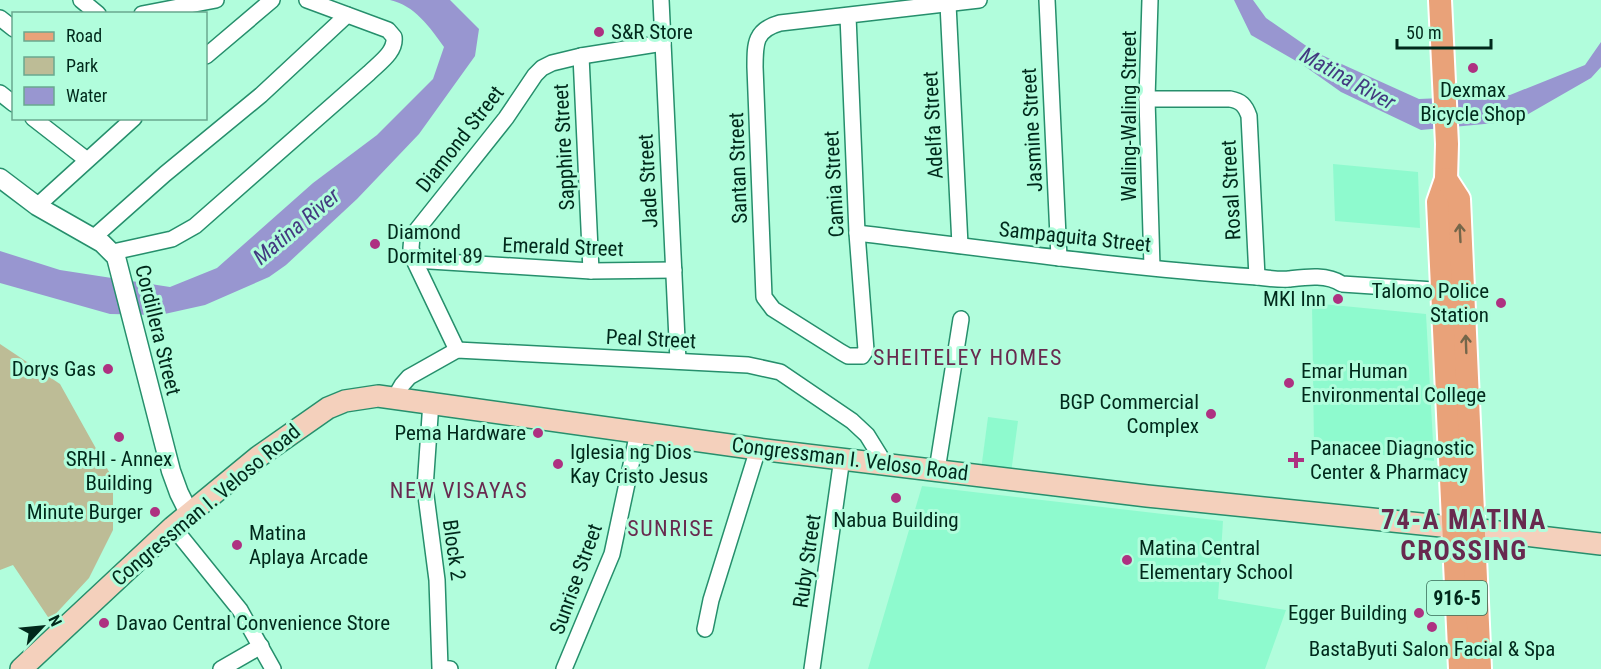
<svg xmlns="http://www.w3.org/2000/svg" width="1601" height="669" viewBox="0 0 1601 669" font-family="'Roboto Condensed',sans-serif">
<rect width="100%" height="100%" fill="#b1fddc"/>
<g fill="#8eface">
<path d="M1333 164 1418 172 1420 228 1335 221Z"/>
<path d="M1312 303 1426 314 1434 461 1314 447Z"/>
<path d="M988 417 1018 421 1011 473 981 470Z"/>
<path d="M922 486 1223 521 1218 599 1286 610 1265 669H868Z"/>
</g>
<path fill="#bdbc96" d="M0 344 60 384 113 479V530L89 578 50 620 13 565 0 570Z"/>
<g fill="#9896d0">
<path d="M390 0H450L479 29 475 56 419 134 357 199 286 265 269 277 205 305 160 315 110 314 0 283V251L60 270 170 287 217 268 313 183 377 135 433 79 444 47C430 27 414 5 390 0Z"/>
<path d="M1234 0H1253L1266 18 1315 52 1419 99 1510 95 1585 65 1601 42V67L1591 78 1516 121 1421 130 1341 92 1303 65 1251 35Z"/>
</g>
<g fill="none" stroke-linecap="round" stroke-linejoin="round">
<g stroke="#268f6c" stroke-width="18">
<g id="minor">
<path d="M81 0 98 14"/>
<path d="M661 0 678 361"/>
<path d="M1047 0 1059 258"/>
<path d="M1150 0 1147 99 1152 267"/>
<path d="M948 4 960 245"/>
<path d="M142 14 216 0"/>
<path d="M848 16 857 233 866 350 862 356H848L841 352 773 309 764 297 755 67C755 43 755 30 780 23L979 0"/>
<path d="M0 18 14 29"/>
<path d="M206 56 272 0"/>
<path d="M581 56 591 271"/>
<path d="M0 93 14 104"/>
<path d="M1147 99H1230C1241 101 1245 105 1249 116L1257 277"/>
<path d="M33 118 87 160"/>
<path d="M37 206 134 118"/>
<path d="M857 233C990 249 1123 268 1257 277 1267 278 1279 280 1289 279 1306 277 1327 274 1342 284L1449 291"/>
<path d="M93 238 165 174 261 95 347 15"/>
<path d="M113 252 172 239 195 226 369 73C379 63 396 52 394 37L388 30 307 0"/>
<path d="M414 260 591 271 674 270"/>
<path d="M457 350 414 260 411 248 412 236 506 118 535 75 542 68 552 63 581 56 663 43"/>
<path d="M395 397 402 385 409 377 457 350 748 365 780 372 852 421 867 435 885 464"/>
<path d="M431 402 425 488 437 580 440 668 450 669"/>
<path d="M937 470 961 319"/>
<path d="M173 527 240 610 273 669"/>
<path d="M705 629 711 600 758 449"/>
<path d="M221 669 261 646"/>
<path d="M564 669 612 554 638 432"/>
<path d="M812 669 842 458"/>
</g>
</g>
<g stroke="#268f6c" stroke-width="21">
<path id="tertiary" d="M0 178 37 206 102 243 116 257 171 471 179 493 189 513"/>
</g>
<g stroke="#268f6c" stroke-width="24">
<path id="secondary" d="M21 669 173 527 258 457 328 408 345 401 378 396 758 449 1147 496 1490 531 1601 544"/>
</g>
<g stroke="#fff" stroke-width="26">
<g id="primary">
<path d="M1440 0 1447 144 1446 179 1438 202 1460 669"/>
<path d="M1446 179 1459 199 1480 669"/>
</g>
</g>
<use href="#minor" stroke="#fff" stroke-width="15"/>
<use href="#tertiary" stroke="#fff" stroke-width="18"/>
<use href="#secondary" stroke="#f4d0bc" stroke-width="21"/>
<use href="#primary" stroke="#e9a279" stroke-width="22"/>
</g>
<defs><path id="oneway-shaft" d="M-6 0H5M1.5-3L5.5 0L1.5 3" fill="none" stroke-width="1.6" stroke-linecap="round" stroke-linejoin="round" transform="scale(1.5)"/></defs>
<g stroke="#74664a">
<use href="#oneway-shaft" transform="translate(1460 233) rotate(-93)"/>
<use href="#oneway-shaft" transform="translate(1466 344) rotate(-92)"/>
</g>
<g fill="#ae3181" stroke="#b1fddc" stroke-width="2">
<circle cx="599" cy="32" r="6"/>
<circle cx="1473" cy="68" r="6"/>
<circle cx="375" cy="244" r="6"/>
<circle cx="1338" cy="299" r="6"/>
<circle cx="1501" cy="303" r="6"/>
<circle cx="108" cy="369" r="6"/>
<circle cx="1289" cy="383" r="6"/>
<circle cx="1211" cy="414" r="6"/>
<circle cx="538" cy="433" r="6"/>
<circle cx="119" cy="437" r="6"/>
<path d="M1293 451h6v6h6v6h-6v6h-6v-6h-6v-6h6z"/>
<circle cx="558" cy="464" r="6"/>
<circle cx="896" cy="498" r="6"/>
<circle cx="155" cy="512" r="6"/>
<circle cx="237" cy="545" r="6"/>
<circle cx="1127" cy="560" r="6"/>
<circle cx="1419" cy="613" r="6"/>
<circle cx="104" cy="623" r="6"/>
<circle cx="1432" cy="627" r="6"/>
</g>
<g text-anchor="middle" stroke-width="6" stroke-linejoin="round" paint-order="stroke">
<rect fill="#b1fddc" stroke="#356955" stroke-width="1.5" x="1427" y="581" width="60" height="34" rx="4.5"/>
<g font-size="20" font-weight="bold" fill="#00291b">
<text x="1457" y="605">916-5</text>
</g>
<g font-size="21" fill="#00291b" stroke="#b1fddc" text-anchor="start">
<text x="611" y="39">S&amp;R Store</text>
<text x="1473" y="97" text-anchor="middle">Dexmax<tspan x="1473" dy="24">Bicycle Shop</tspan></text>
<text x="387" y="239">Diamond<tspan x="387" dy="24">Dormitel 89</tspan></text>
<text x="1489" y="298" text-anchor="end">Talomo Police<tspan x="1489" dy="24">Station</tspan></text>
<text x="1326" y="306" text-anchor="end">MKI Inn</text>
<text x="96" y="376" text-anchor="end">Dorys Gas</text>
<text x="1301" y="378">Emar Human<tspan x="1301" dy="24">Environmental College</tspan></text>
<text x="1199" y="409" text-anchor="end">BGP Commercial<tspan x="1199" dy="24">Complex</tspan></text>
<text x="526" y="440" text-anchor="end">Pema Hardware</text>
<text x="1310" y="455">Panacee Diagnostic<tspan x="1310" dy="24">Center &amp; Pharmacy</tspan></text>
<text x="570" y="459">Iglesia ng Dios<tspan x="570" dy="24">Kay Cristo Jesus</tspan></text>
<text x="119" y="466" text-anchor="middle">SRHI - Annex<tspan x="119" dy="24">Building</tspan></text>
<text x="143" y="519" text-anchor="end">Minute Burger</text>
<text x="896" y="527" text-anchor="middle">Nabua Building</text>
<text x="249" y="540">Matina<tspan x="249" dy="24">Aplaya Arcade</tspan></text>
<text x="1139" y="555">Matina Central<tspan x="1139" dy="24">Elementary School</tspan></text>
<text x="1407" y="620" text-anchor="end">Egger Building</text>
<text x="116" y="630">Davao Central Convenience Store</text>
<text x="1432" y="656" text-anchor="middle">BastaByuti Salon Facial &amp; Spa</text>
</g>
<g font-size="21" fill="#00291b" stroke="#b1fddc">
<text transform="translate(1129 116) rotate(-90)" y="7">Waling-Waling Street</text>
<text transform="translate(933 125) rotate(-93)" y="7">Adelfa Street</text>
<text transform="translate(1032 130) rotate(-93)" y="7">Jasmine Street</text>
<text transform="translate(460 139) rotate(-52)" y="7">Diamond Street</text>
<text transform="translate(564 147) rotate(-93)" y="7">Sapphire Street</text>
<text transform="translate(738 168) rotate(-92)" y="7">Santan Street</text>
<text transform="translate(648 181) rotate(-93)" y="7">Jade Street</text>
<text transform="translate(834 184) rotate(-93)" y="7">Camia Street</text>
<text transform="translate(1231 190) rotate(-93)" y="7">Rosal Street</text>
<text transform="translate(1075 237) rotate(6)" y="7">Sampaguita Street</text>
<text transform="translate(563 247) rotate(2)" y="7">Emerald Street</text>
<text transform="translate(158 330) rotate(76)" y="7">Cordillera Street</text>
<text transform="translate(651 339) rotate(3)" y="7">Peal Street</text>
<text transform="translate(850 459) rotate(7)" y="7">Congressman I. Veloso Road</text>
<text transform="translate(206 505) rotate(-40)" y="7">Congressman I. Veloso Road</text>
<text transform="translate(454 550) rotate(82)" y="7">Block 2</text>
<text transform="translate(807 561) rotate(-82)" y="7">Ruby Street</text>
<text transform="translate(576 579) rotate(-70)" y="7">Sunrise Street</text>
</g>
<g font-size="22" font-style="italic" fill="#433a80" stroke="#b1fddc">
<text transform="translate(1348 78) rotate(29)" y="8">Matina River</text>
<text transform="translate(296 226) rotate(-40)" y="8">Matina River</text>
</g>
<g font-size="22" letter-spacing="1.5" fill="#682a4f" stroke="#b1fddc">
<text x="968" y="365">SHEITELEY HOMES</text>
<text x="459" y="498">NEW VISAYAS</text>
<text x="671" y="536">SUNRISE</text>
</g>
<g font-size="27" font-weight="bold" letter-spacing="1.5" fill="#682a4f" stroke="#b1fddc">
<text x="1464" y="529">74-A MATINA<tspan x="1464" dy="31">CROSSING</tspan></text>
</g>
</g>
<rect x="12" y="12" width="195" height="108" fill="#b1fddc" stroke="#6aa88f" stroke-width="1.5"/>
<rect x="24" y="32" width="30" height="9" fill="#e9a279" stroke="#6aa88f" stroke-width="1.5"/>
<text x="66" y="42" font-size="18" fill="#00291b">Road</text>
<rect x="24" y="57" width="30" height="18" fill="#bdbc96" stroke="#6aa88f" stroke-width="1.5"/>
<text x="66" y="72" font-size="18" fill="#00291b">Park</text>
<rect x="24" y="87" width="30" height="18" fill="#9896d0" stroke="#6aa88f" stroke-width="1.5"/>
<text x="66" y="102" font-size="18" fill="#00291b">Water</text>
<g transform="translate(42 627) rotate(64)" stroke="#b1fddc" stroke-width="4.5" paint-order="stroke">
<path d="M0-4.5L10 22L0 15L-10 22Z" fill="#00291b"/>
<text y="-9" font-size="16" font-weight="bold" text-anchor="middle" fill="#00291b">N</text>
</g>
<path d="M1397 39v9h94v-9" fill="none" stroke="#00291b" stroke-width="3"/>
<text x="1406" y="39" font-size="18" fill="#00291b" stroke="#b1fddc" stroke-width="4.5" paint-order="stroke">50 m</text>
</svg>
